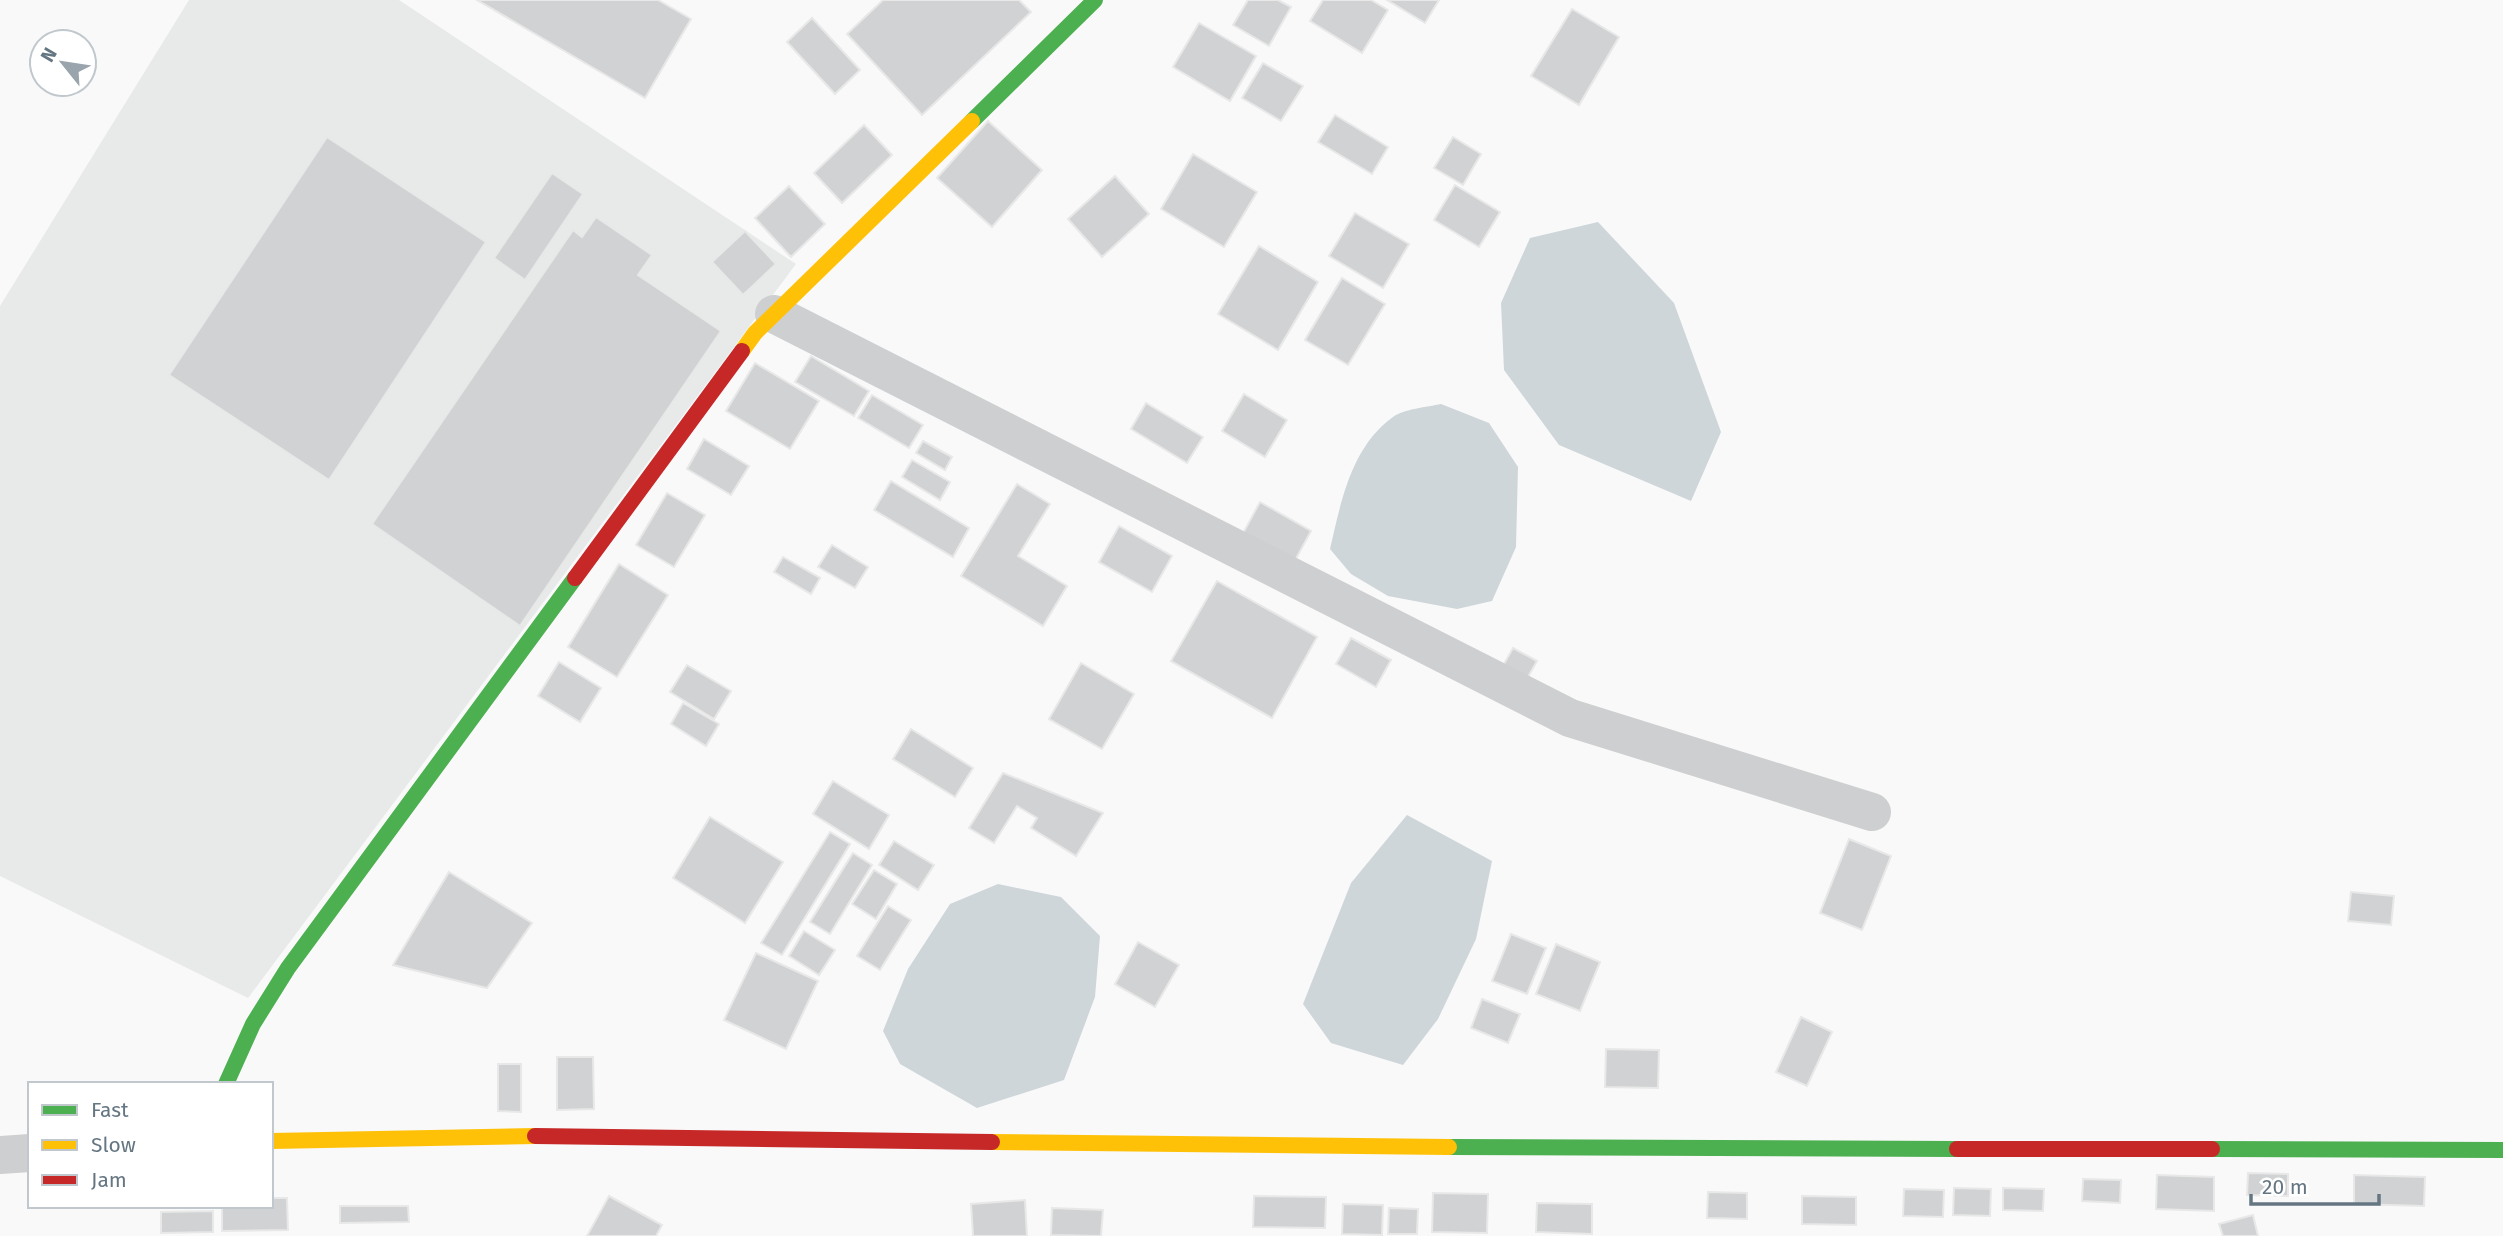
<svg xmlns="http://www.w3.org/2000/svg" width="2503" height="1236" viewBox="0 0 2503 1236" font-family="'Fira Sans',sans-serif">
<rect width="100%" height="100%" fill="#f9f9f9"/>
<path fill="#e8e9e9" d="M189 0H399L796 264 248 998 0 876V306Z"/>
<g fill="#ced6d9">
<path d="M1598 222 1674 303 1721 432 1691 501 1559 445 1504 370 1501 303 1530 238Z"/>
<path d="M1441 404 1489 423 1518 467 1516 547 1492 601 1457 609 1388 596 1351 574 1330 549C1341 502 1351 447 1393 417 1404 409 1427 407 1441 404Z"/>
<path d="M1407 815 1492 861 1476 939 1438 1019 1403 1065 1331 1043 1303 1004 1351 883Z"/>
<path d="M998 884 1061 897 1100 936 1095 997 1064 1080 977 1108 900 1064 883 1031 908 969 950 904Z"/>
</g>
<g fill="#d0d2d3" stroke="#e8e8e8" stroke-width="2">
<path d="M477 0H658L691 19 645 98Z"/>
<path d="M883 0H1019L1031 12 922 115 847 34Z"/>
<path d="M1248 0H1278L1291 7 1269 46 1233 25Z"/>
<path d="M1323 0H1371L1388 10 1362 53 1310 21Z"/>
<path d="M1387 0H1439L1425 23Z"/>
<path d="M1572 9 1619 37 1579 105 1531 76Z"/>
<path d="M812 18 860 70 835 94 787 42Z"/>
<path d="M1199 23 1256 56 1230 101 1173 67Z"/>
<path d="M1263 63 1303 86 1281 121 1242 98Z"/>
<path d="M1335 115 1388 147 1372 174 1318 142Z"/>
<path d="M988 121 1042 170 992 227 937 178Z"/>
<path d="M864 125 892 155 842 203 814 173Z"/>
<path d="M327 137 486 242 329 480 169 375Z"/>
<path d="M1453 137 1481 154 1463 185 1434 168Z"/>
<path d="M1193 154 1257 192 1224 247 1161 209Z"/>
<path d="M552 173 583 194 525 280 494 258Z"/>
<path d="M1115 176 1149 214 1102 257 1068 219Z"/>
<path d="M1455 185 1500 212 1479 247 1434 220Z"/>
<path d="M789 186 825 224 791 257 755 218Z"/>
<path d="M1355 213 1409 244 1383 288 1329 256Z"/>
<path d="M596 217 652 255 638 275 721 331 520 626 372 524 573 230 582 237Z"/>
<path d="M745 231 776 264 743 295 712 262Z"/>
<path d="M1259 246 1318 282 1278 350 1218 314Z"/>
<path d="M1342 278 1385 304 1348 365 1305 340Z"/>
<path d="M811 356 869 391 854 416 795 382Z"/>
<path d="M755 363 819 401 790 449 726 411Z"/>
<path d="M1244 394 1287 420 1265 457 1222 431Z"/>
<path d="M872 395 923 425 909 448 858 418Z"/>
<path d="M1146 403 1203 437 1187 463 1131 429Z"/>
<path d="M704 439 749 466 731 495 687 469Z"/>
<path d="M923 441 952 457 945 470 916 453Z"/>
<path d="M912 460 950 482 940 500 902 477Z"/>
<path d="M891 481 969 528 953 557 874 510Z"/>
<path d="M1017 484 1050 504 1018 556 1067 586 1043 626 961 576Z"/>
<path d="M667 493 705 515 674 567 636 545Z"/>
<path d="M1260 502 1311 531 1292 566 1241 537Z"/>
<path d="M1119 526 1172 556 1152 592 1099 562Z"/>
<path d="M832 545 868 567 855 588 818 567Z"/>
<path d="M783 557 820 578 811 594 774 572Z"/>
<path d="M619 564 668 595 617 677 568 647Z"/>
<path d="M1217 581 1317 637 1272 718 1171 661Z"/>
<path d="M1351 638 1391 660 1376 687 1336 664Z"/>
<path d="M1513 648 1537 661 1524 684 1500 671Z"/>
<path d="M559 662 601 688 580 722 538 696Z"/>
<path d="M1081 663 1134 694 1102 749 1049 719Z"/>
<path d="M687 665 731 691 714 719 670 692Z"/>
<path d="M683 703 719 724 706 746 671 724Z"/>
<path d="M911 729 973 768 955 797 893 759Z"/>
<path d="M1003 773 1103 813 1076 856 1031 828 1037 818 1017 806 994 843 969 828Z"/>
<path d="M833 781 889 815 869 849 813 814Z"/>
<path d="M710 817 783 862 745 923 673 878Z"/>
<path d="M830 832 850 844 782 955 761 943Z"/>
<path d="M1849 839 1891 856 1862 930 1820 913Z"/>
<path d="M894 841 934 865 918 890 879 865Z"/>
<path d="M853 853 872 865 830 934 810 922Z"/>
<path d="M874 870 897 884 876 919 852 904Z"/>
<path d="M449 872 532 923 487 988 393 965Z"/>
<path d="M2351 892 2394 896 2391 925 2348 921Z"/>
<path d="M888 906 911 920 880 970 857 956Z"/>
<path d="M804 931 835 950 819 975 789 956Z"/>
<path d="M1511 934 1546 948 1527 994 1492 981Z"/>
<path d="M1138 942 1179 965 1155 1007 1115 984Z"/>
<path d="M1556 944 1600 962 1580 1011 1536 994Z"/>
<path d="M756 953 818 981 786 1049 724 1020Z"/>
<path d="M1482 999 1520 1014 1508 1043 1471 1028Z"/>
<path d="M1801 1017 1832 1032 1807 1086 1776 1072Z"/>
<path d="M1606 1049 1659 1050 1658 1088 1605 1087Z"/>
<path d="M557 1057H593L594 1109 557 1110Z"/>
<path d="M498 1064H521V1112L498 1111Z"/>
<path d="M2248 1173 2288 1174V1196L2247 1195Z"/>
<path d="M2157 1175 2214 1177V1211L2156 1209Z"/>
<path d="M2354 1175 2425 1177 2424 1206 2354 1204Z"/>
<path d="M2083 1179 2121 1180 2120 1203 2082 1201Z"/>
<path d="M1954 1188 1991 1189 1990 1216 1953 1215Z"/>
<path d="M2003 1188 2044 1189 2043 1211 2003 1210Z"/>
<path d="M1904 1189 1944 1190 1943 1217 1903 1216Z"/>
<path d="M1708 1192 1747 1193V1219L1707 1218Z"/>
<path d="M1433 1193 1488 1194 1487 1233 1432 1232Z"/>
<path d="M609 1196 662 1225 656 1236H587Z"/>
<path d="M1254 1196 1326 1197 1325 1228 1253 1227Z"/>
<path d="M1802 1196 1856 1197V1225L1802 1224Z"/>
<path d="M271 1198H287L288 1230 222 1231V1206H271Z"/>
<path d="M1025 1200 1027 1236H973L971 1204Z"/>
<path d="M1537 1203 1592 1204V1234L1536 1232Z"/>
<path d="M1343 1204 1383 1205 1382 1235 1342 1234Z"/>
<path d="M340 1206H408L409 1222 340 1223Z"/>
<path d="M1052 1208 1103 1210 1101 1236 1051 1235Z"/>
<path d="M1389 1208 1418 1209 1417 1234H1388Z"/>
<path d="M213 1211V1232L161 1233V1212Z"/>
<path d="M2253 1215 2258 1236H2223L2219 1224Z"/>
</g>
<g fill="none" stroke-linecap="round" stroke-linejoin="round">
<g stroke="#cecfd0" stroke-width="38">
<path d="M774 314 1570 718 1872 812"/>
<path d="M0 1155 30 1153"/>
</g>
<g stroke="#4caf50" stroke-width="16">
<path d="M972 121 1095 0"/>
<path d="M226 1084 253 1024 288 968 575 578"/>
<path d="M1449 1147 1957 1149"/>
<path d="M2212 1149 2503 1150"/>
</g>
<g stroke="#ffc107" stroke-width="16">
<path d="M742 351 755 333 972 121"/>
<path d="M271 1141 535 1136"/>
<path d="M992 1142 1449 1147"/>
</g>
<g stroke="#c62828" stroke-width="16">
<path d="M575 578 742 351"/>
<path d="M535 1136 992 1142"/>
<path d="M1957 1149H2212"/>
</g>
</g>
<rect x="28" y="1082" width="245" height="126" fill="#ffffff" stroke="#c1c8cd" stroke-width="2"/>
<rect x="42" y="1105" width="35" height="10" fill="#4caf50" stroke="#c1c8cd" stroke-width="2"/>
<text x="91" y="1117" font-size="21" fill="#657683">Fast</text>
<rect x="42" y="1140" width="35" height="10" fill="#ffc107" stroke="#c1c8cd" stroke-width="2"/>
<text x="91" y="1152" font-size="21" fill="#657683">Slow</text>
<rect x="42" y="1175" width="35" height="10" fill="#c62828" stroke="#c1c8cd" stroke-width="2"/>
<text x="91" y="1187" font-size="21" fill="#657683">Jam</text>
<g transform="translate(63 63) rotate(300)"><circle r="33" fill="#ffffff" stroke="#c1c8cd" stroke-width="2"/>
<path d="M0-5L12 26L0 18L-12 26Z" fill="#99a4ac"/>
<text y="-10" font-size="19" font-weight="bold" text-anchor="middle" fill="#657683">N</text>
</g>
<path d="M2251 1194v10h128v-10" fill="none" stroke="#657683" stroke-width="3.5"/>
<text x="2262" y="1194" font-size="21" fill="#657683" stroke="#ffffff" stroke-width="5" paint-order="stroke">20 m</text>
</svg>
